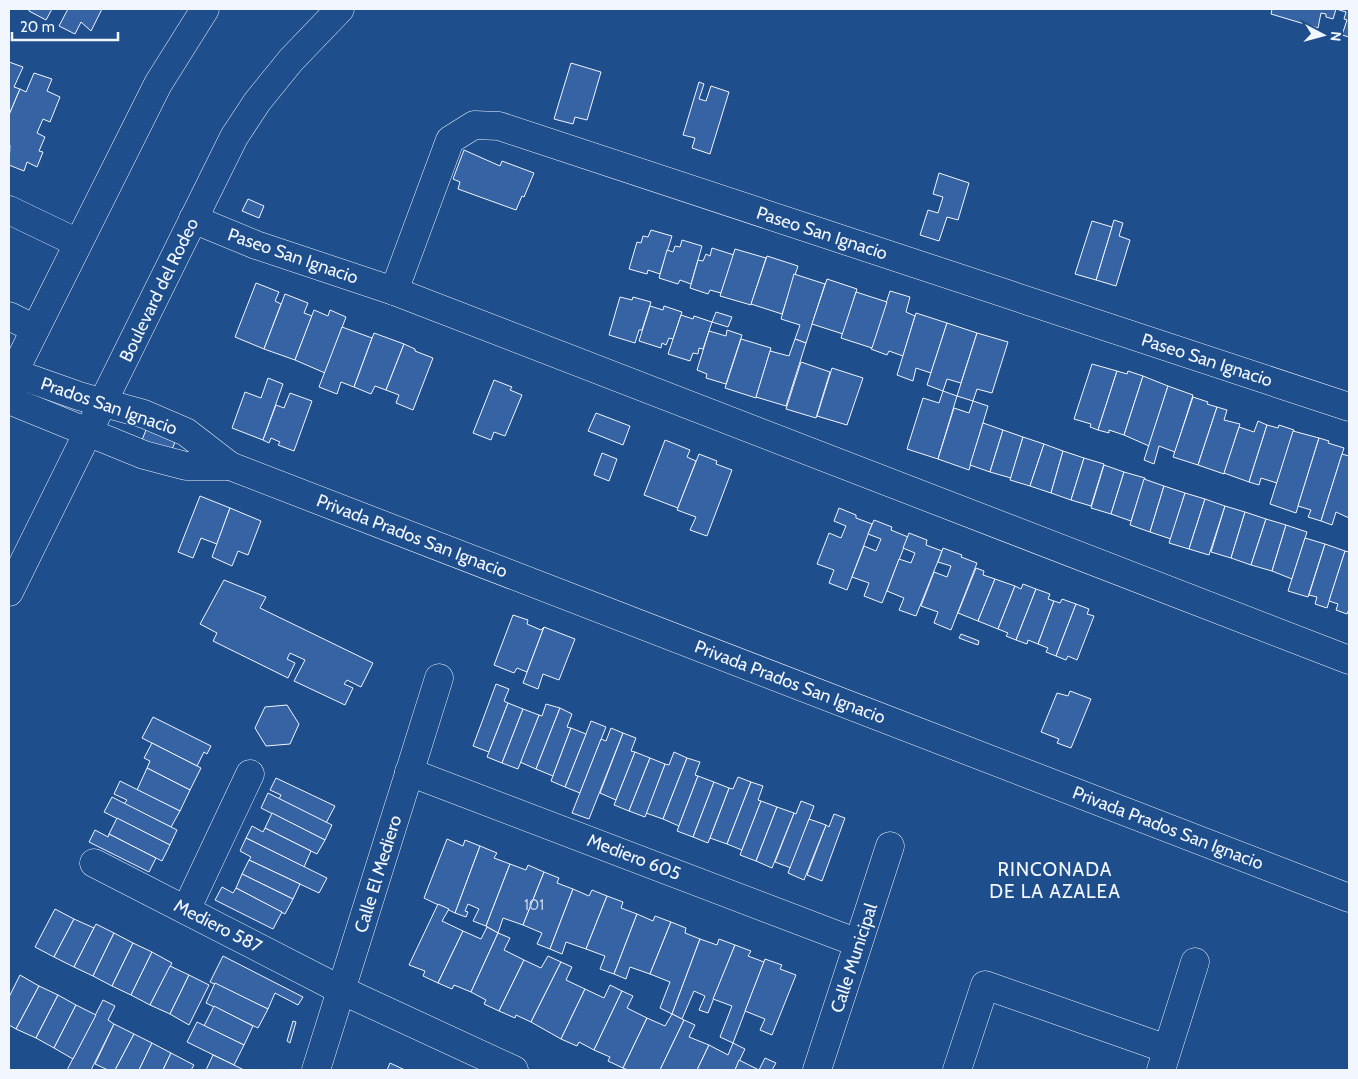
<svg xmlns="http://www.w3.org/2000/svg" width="1358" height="1079" viewBox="0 0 1358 1079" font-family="Cabin,sans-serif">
<rect width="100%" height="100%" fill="#1f4e8c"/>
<g fill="#3563a3" stroke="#f2f6ff">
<path d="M29 9H52L46 20 29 11Z"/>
<path d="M68 9H102L91 31 81 22 75 34 59 26Z"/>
<path d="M1272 9H1336L1333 19 1326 17V14L1321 13 1318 28 1271 14Z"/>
<path d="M1336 9H1349V37L1342 35 1347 20 1344 19 1346 12Z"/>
<path d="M9 62 23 67 14 87 20 89 9 115Z"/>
<path d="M571 63 601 72 587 120 575 117 573 124 554 119Z"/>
<path d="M34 73 52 79 47 91 60 97 50 122 43 119 37 133 45 137 39 151 43 152 37 167 27 162 24 171 9 165 10 145 9 144V115L20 89 26 92Z"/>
<path d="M699 82 704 84 699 99 706 101 711 86 729 92 710 154 692 148 695 138 683 135Z"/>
<path d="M464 150 500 166 502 161 534 173 524 197 522 196 516 210 458 189 460 182 453 179Z"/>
<path d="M939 173 969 183 958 220 947 217 939 241 920 235 928 210 938 213 943 197 933 194Z"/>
<path d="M248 199 264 206 259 218 242 211Z"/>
<path d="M1114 220 1123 223 1119 236 1130 240 1116 286 1096 280Z"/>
<path d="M1092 221 1112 227 1096 280 1075 274Z"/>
<path d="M651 230 672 236 660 274 648 270 647 274 629 269 637 242 641 243 643 236 648 237Z"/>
<path d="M682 240 702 246 691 284 680 280 678 284 659 278 667 250 673 252 675 246 680 247Z"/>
<path d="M712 248 734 255 721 293 710 290 708 294 690 288 698 260 703 261 706 254 710 256Z"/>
<path d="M735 249 766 258 751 305 720 296Z"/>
<path d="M767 256 798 266 782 314 751 304Z"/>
<path d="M794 274 825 284 806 343 795 339 800 325 781 319Z"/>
<path d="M827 279 857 289 843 334 812 324Z"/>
<path d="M256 283 279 292 275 301 281 304 264 349 235 337Z"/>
<path d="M890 291 910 297 906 312 915 316 903 356 889 351 887 355 871 349Z"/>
<path d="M856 292 887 302 872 348 841 338Z"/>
<path d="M285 294 308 303 304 313 312 316 295 360 264 349Z"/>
<path d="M620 297 632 300 633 297 651 302 642 330H639L635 343 609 335Z"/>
<path d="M650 306 663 310 664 306 682 312 673 339 669 338 666 345 662 343 661 348 639 341Z"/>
<path d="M314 310 328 316 330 310 346 317 325 373 295 360Z"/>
<path d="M716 312 732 317 728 327 712 322Z"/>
<path d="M916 313 947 323 931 373 916 368 913 381 897 375Z"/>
<path d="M681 315 693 319 694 316 712 322 703 349 699 348 698 354 693 353 690 361 668 354Z"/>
<path d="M947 323 977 333 961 383 947 379 943 391 927 385Z"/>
<path d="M342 327 372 338 354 387 341 382 337 394 319 387Z"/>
<path d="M727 330 742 335 726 384 706 378 707 374 697 370 709 331 726 336Z"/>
<path d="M374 333 404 344 386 390 375 386 371 394 354 387Z"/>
<path d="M977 333 1008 342 992 393 977 389 973 401 957 396Z"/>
<path d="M741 339 771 348 756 398 725 388Z"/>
<path d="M795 339 806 343 786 406 756 397 770 351 789 356Z"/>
<path d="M404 344 415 349V351L433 358 413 410 396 403 399 395 386 390Z"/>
<path d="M801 362 830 372 816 418 786 409Z"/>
<path d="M1092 364 1117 371 1098 430 1090 427 1091 424 1074 419Z"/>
<path d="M832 368 863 378 847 425 817 416Z"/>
<path d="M1117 371 1127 374 1128 371 1143 376 1124 435 1109 430V433L1098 430Z"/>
<path d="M1143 376 1168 386 1149 446 1124 435Z"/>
<path d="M268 378 283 384 263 440 232 428 245 392 261 398Z"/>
<path d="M494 380 512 387 510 390 522 395 505 436 494 432 491 440 473 433Z"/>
<path d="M1168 386 1193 395 1175 452 1159 446 1154 464 1144 460Z"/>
<path d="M943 391 957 396 938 459 907 449 923 398 939 403Z"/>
<path d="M290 393 312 401 294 451 278 445 280 442 271 438 269 443 263 440 276 405 284 408Z"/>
<path d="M1193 397 1208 402 1207 404 1217 407 1198 465 1173 457Z"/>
<path d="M973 401 988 406 969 470 938 459 954 408 969 413Z"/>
<path d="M1217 407 1227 410 1224 420 1240 424 1224 474 1198 465Z"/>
<path d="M596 413 630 426 623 445 588 431Z"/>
<path d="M1258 421 1267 425 1249 482 1224 473 1239 427 1254 432Z"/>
<path d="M983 423 1003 430 990 472 970 465Z"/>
<path d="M148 425 177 437 169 457 140 445Z"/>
<path d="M1267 425 1278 428 1279 425 1294 430 1277 483 1261 478 1259 485 1249 482Z"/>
<path d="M1003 430 1023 437 1011 478 990 472Z"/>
<path d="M1293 431 1319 438 1296 513 1270 504Z"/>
<path d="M1023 437 1044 444 1030 486 1010 480Z"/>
<path d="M1319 438 1329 441 1328 443 1344 448 1321 521 1308 517 1311 510 1298 506Z"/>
<path d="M665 440 690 450 687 457 696 461 678 508 644 495Z"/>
<path d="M1044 444 1063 451 1051 493 1030 486Z"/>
<path d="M1063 451 1084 458 1071 500 1051 493Z"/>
<path d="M602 453 617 459 609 481 594 475Z"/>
<path d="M699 454 717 461 716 464 732 470 707 536 690 530 696 517 677 510Z"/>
<path d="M1342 454 1349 456V518L1336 512 1332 525 1321 521Z"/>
<path d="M1084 458 1104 464 1091 506 1071 500Z"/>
<path d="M1104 465 1124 472 1111 514 1091 508Z"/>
<path d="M1124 472 1145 478 1131 521 1111 514Z"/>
<path d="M1144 479 1164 486 1150 532 1130 525Z"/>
<path d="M1164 486 1185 493 1171 539 1150 532Z"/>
<path d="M1185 493 1205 499 1189 549 1169 543Z"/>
<path d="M200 496 230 508 217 544 201 538 193 558 178 552Z"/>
<path d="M1205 499 1225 506 1209 555 1189 549Z"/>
<path d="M1225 506 1245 512 1231 558 1211 552Z"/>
<path d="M230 508 261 521 248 555 238 551 232 566 212 557Z"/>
<path d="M839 508 856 515V518L872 524 847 590 829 583 834 570 817 564 829 533 841 538 846 526 834 521Z"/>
<path d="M1245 512 1266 519 1251 565 1231 558Z"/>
<path d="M1266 519 1286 525 1272 571 1251 565Z"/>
<path d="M874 520 892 527 891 530 908 537 882 603 864 596 869 583 852 577 864 546 876 551 881 539 868 534Z"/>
<path d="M1286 525 1307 532 1292 579 1272 571Z"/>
<path d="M909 533 927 540 926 545 942 551 916 616 899 610 904 598 887 591 899 559 911 563 915 553 903 548Z"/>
<path d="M1305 538 1325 544 1308 597 1288 591Z"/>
<path d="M1325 544 1345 551 1327 608 1315 604 1317 597 1309 595Z"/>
<path d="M943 548 962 555 961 557 977 563 951 630 934 623 938 612 921 606 934 572 947 577 951 566 938 562Z"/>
<path d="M1345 551 1349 552V609L1347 614 1336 610 1338 604 1329 601Z"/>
<path d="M976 568 984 571 983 575 995 579 978 621 958 613Z"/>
<path d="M995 579 1015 586 998 629 978 621Z"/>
<path d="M224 580 266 597 260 608 373 663 361 687 347 680 344 684 353 688 345 705 294 681 305 660 290 653 287 659 295 663 288 678 213 641 217 633 200 624Z"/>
<path d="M1023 584 1036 589 1016 640 1006 636 1008 633 998 629 1015 586 1021 589Z"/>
<path d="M1036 589 1050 594 1048 599 1054 601 1038 644 1028 640 1027 644 1016 640Z"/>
<path d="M1062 599 1076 604 1056 656 1046 652 1048 648 1038 644 1054 601 1060 603Z"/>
<path d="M1076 604 1089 609 1087 614 1094 616 1077 660 1068 656 1066 660 1056 656Z"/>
<path d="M513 615 528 620 527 624 541 630 544 627 527 672 517 668 514 673 494 665Z"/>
<path d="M544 627 575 639 559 680 543 674 538 689 523 683Z"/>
<path d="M961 634 979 641 978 645 959 638Z"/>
<path d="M496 684 509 689 504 701 508 703 489 752 473 746Z"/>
<path d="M1070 691 1091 699 1071 748 1057 743 1059 739 1041 732 1057 693 1068 696Z"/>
<path d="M508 703 523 709 502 763 487 757Z"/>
<path d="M546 704 560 708 536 769 520 762 539 715 542 716Z"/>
<path d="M287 705 299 724 290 744 266 746 255 728 265 707Z"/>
<path d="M560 708 572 714 567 727 571 728 553 776 536 769Z"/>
<path d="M523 709 539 715 518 769 502 763Z"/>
<path d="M153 717 211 746 207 754 204 752 197 766 142 738Z"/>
<path d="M591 721 606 727 580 793 565 787Z"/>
<path d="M571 728 586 734 565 787 551 781Z"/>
<path d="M611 728 623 733 589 819 572 813 601 739 606 741Z"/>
<path d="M623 733 636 738 631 751 635 752 616 800 600 793Z"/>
<path d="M152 743 201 768 190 790 147 768 150 761 144 758Z"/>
<path d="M635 752 650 758 629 811 614 805Z"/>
<path d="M674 752 687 758 663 819 646 813 665 764 669 765Z"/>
<path d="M650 758 665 764 645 817 629 811Z"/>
<path d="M687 758 700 762 695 775 698 776 679 826 663 819Z"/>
<path d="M147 768 190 790 180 811 137 790Z"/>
<path d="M698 776 714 782 693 837 677 831Z"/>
<path d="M738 777 751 782 727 844 710 838 729 788 733 789Z"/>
<path d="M276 778 335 806 326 823 279 799 281 795 270 790Z"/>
<path d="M120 781 180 811 171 827 124 804 127 800 114 794Z"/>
<path d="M714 782 729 788 708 843 693 837Z"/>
<path d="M751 782 763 786 758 800 761 801 742 850 727 844Z"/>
<path d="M268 793 332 825 325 840 261 808Z"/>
<path d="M112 797 177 830 170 845 104 812Z"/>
<path d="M761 801 777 807 756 861 740 855Z"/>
<path d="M801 801 814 806 791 868 775 862 794 813 796 814Z"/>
<path d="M777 807 794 813 772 868 756 861Z"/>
<path d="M272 813 325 840 317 854 265 828Z"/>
<path d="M834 814 845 818 822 881 807 875 826 825 829 827Z"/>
<path d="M117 818 170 845 162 861 109 834Z"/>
<path d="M809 819 826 825 804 880 788 873Z"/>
<path d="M252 826 263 832 265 828 311 851 304 867 246 838Z"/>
<path d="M95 830 108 837 109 834 156 858 149 872 89 842Z"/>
<path d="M246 838 327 878 319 893 249 860 251 857 240 851Z"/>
<path d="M447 839 463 846 465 840 480 846 455 913 424 898Z"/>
<path d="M480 846 497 853 494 858 510 864 486 926 473 921 479 909 468 904 465 911 468 912 466 917 455 913Z"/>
<path d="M249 860 300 884 293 899 242 874Z"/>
<path d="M510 864 526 870 528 865 544 872 523 925 503 918 498 933 486 926Z"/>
<path d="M544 872 559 878 557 883 573 889 550 949 537 944 542 933 523 925Z"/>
<path d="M242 874 293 899 285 914 236 888Z"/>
<path d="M222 887 233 893 236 888 282 912 273 929 215 900Z"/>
<path d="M573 889 589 896 592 890 607 896 586 949 566 942 562 954 550 949Z"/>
<path d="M607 896 623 902 621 908 637 914 614 974 600 969 605 956 586 949Z"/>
<path d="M438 904 449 909 442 921 463 931 438 983 423 976 425 971 409 965Z"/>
<path d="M55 909 74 919 54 957 35 947Z"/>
<path d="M637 914 653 921 655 916 671 922 650 974 630 967 626 979 614 974Z"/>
<path d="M74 919 94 928 74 967 54 957Z"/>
<path d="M671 922 686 928 685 933 700 939 672 1014 660 1008 670 982 650 974Z"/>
<path d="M96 924 114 933 93 976 74 967Z"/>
<path d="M487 927 498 933 471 992 454 985 452 989 438 983 463 931 481 939Z"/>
<path d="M114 933 133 943 112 986 93 976Z"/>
<path d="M498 933 510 938 504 950 524 960 499 1011 484 1004 486 1000 471 992Z"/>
<path d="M700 939 717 945 719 939 735 945 708 1013 699 1010 705 996 694 991 682 1019 672 1014Z"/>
<path d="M133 943 152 952 131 995 112 986Z"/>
<path d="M735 945 751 951 748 956 764 962 733 1043 720 1037 732 1006 713 999Z"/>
<path d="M152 952 172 963 150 1005 131 995Z"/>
<path d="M223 956 303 997 298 1005 275 993 268 1009 210 982Z"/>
<path d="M548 956 561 962 531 1022 516 1015 515 1018 499 1011 524 960 541 968Z"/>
<path d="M765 959 782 965 780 969 796 975 772 1035 760 1030 765 1019 745 1011Z"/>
<path d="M561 962 572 967 566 980 585 989 561 1039 531 1022Z"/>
<path d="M170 966 189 975 170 1014 150 1005Z"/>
<path d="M20 975 39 986 16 1029 9 1025V997Z"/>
<path d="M189 975 209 985 189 1025 170 1014Z"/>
<path d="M215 983 268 1009 258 1028 206 1003Z"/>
<path d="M610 985 622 991 594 1050 579 1042 577 1046 561 1039 585 989 604 998Z"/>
<path d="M39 986 58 995 36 1038 16 1029Z"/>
<path d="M622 991 633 996 627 1008 647 1018 623 1068 608 1061 610 1057 594 1050Z"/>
<path d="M58 995 76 1005 54 1048 36 1038Z"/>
<path d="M103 1000 115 1006 108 1020 114 1024 91 1070H67Z"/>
<path d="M76 1005 96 1015 73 1059 54 1048Z"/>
<path d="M214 1006 253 1026 244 1045 204 1026Z"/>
<path d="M672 1014 684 1020 660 1070H628L623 1068 647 1018 665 1026Z"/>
<path d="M684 1020 695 1025 689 1037 709 1045 697 1070H660Z"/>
<path d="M293 1021 296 1022 290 1043 287 1041Z"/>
<path d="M197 1022 244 1045 234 1065 187 1042Z"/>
<path d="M114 1024 134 1034 115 1070H108L95 1064Z"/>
<path d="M134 1034 152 1043 139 1070H115Z"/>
<path d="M152 1043 171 1053 163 1070H139Z"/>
<path d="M733 1043 745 1049 735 1070H697L709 1045 728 1055Z"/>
<path d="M171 1053 194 1065 191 1070H163Z"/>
<path d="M213 1055 234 1065 244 1070H206Z"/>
<path d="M765 1058 776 1063 772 1070H735L739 1060 759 1070Z"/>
<path d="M390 1063 405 1070H387Z"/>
</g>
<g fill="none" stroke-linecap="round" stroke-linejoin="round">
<g stroke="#f2f6ff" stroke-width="29">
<g id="minor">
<path d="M9 210 78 243"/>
<path d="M193 219 256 245 394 291 1349 660"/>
<path d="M394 291 450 140 474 125 499 126 1349 407"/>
<path d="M9 316 35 329"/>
<path d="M14 373 79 396 144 414 186 432 230 466 1349 898"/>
<path d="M9 400 144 455 186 466H230"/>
<path d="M409 772 858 943"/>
<path d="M94 863 341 990 514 1070"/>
<path d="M186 910 250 774"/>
<path d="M316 1070 439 678"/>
<path d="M817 1070 890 846"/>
<path d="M957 1070 985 985 1167 1049"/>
<path d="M1161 1070 1195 962"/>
</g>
</g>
<g stroke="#f2f6ff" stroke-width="29">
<g id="tertiary">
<path d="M9 382 158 84 205 9"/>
<path d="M9 592 234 137 257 102 291 60 340 9"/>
</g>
</g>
<use href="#minor" stroke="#1f4e8c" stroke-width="28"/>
<use href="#tertiary" stroke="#1f4e8c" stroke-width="28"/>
</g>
<g text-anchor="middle" stroke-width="4" stroke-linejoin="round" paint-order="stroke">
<g font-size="15" fill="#c3d1e8">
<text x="534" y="910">101</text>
</g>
<g font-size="18" fill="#f2f6ff" stroke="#1f4e8c">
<text transform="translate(822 233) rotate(18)" y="6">Paseo San Ignacio</text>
<text transform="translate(293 256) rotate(19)" y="6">Paseo San Ignacio</text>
<text transform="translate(159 290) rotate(-64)" y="6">Boulevard del Rodeo</text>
<text transform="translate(1207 360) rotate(18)" y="6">Paseo San Ignacio</text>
<text transform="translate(109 406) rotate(19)" y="6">Prados San Ignacio</text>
<text transform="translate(412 536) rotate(21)" y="6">Privada Prados San Ignacio</text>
<text transform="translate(790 682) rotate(21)" y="6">Privada Prados San Ignacio</text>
<text transform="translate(1168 828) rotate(21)" y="6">Privada Prados San Ignacio</text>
<text transform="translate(634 857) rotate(21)" y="6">Mediero 605</text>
<text transform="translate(378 874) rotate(-73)" y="6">Calle El Mediero</text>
<text transform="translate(218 926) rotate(27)" y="6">Mediero 587</text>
<text transform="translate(854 958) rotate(-72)" y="6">Calle Municipal</text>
</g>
<g font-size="19" letter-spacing="1" fill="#f2f6ff" stroke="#1f4e8c">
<text x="1055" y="876">RINCONADA<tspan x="1055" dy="22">DE LA AZALEA</tspan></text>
</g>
</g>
<rect width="1358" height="1079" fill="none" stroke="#f2f6ff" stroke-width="20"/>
<g transform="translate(1323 35) rotate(96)" stroke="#1f4e8c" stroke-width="4" paint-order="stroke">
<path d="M0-4L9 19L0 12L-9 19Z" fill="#f2f6ff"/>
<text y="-8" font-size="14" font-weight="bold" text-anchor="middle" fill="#f2f6ff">N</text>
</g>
<path d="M12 32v8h106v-8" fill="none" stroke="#f2f6ff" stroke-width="2.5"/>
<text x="20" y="32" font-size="15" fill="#f2f6ff" stroke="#1f4e8c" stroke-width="4" paint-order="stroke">20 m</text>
</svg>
